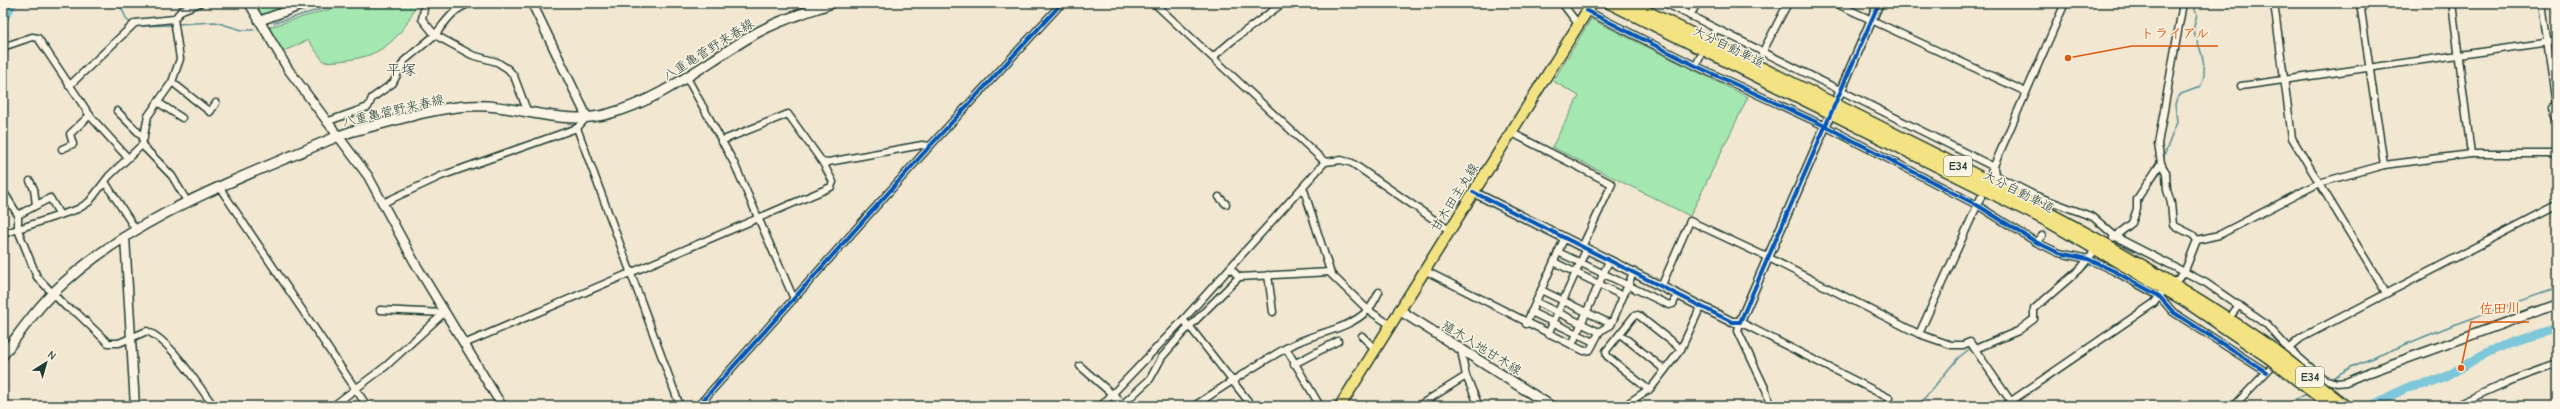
<svg xmlns="http://www.w3.org/2000/svg" width="2560" height="409" viewBox="0 0 2560 409" font-family="'Comic Neue','Klee One',sans-serif">
<rect width="100%" height="100%" fill="#f2e7d1"/>
<filter id="ink" filterUnits="userSpaceOnUse"><feTurbulence type="fractalNoise" baseFrequency=".025" numOctaves="2"/><feDisplacementMap in="SourceGraphic" scale="8" xChannelSelector="R" yChannelSelector="G"/><feConvolveMatrix kernelMatrix="1 2 1 2 8 2 1 2 1" color-interpolation-filters="sRGB"/></filter>
<g filter="url(#ink)">
<g fill="#a5e7b1" stroke="#629272">
<path d="M254 3H302L259 15Z"/>
<path d="M351 3H418C412 11 409 22 402 30 380 58 356 60 324 62L308 40 282 52 269 27Z"/>
<path d="M1591 19 1748 97 1690 216 1552 147 1579 96 1553 81Z"/>
</g>
<g fill="none" stroke-linecap="round" stroke-linejoin="round">
<g stroke="#569098" stroke-width="1.5">
<path d="M119 3 127 20 132 24"/>
<path d="M274 23 342 3"/>
<path d="M177 24 215 22 242 30H254"/>
<path d="M136 26 174 25"/>
<path d="M2164 164V156L2177 122 2175 104 2177 99 2181 94 2200 87C2210 71 2200 47 2193 31L2197 14 2192 3"/>
<path d="M2145 192 2162 170"/>
<path d="M2121 238 2137 220 2143 195"/>
<path d="M2036 312 2092 263"/>
<path d="M2021 325 2031 316"/>
<path d="M1975 345 1996 337"/>
<path d="M2331 379 2353 366 2448 327 2557 288"/>
<path d="M2377 402 2379 406"/>
<path d="M1918 406 1958 358 1972 347"/>
<path d="M2284 406 2307 393"/>
</g>
<g stroke="#7bc7da" stroke-width="9">
<path d="M3 20 13 3"/>
<path d="M2371 406 2406 388 2431 383 2444 378 2482 355 2509 343 2557 328"/>
</g>
<path stroke="#c8c5b2" stroke-width="6" stroke-dasharray="6 3" stroke-linecap="butt" d="M2042 236 2054 222"/>
<g stroke="#1f3d34" stroke-width="9">
<g id="minor">
<path d="M425 3 422 19 435 35C446 21 455 6 473 3"/>
<path d="M808 3 813 10"/>
<path d="M1154 3 1325 162"/>
<path d="M1562 3 1578 24"/>
<path d="M1665 3 1994 167"/>
<path d="M1835 3 2026 92"/>
<path d="M2183 3 2158 144 2161 163 2166 173 2167 190 2171 203 2173 225 2193 235 2197 240"/>
<path d="M2274 3 2292 138 2386 293"/>
<path d="M2360 3 2384 165"/>
<path d="M2452 3 2471 154"/>
<path d="M2542 3 2556 106"/>
<path d="M1587 11 1696 66 1825 126 1977 205 2036 242 2059 253 2088 259 2114 271 2159 296 2173 312 2266 372"/>
<path d="M1690 16 1697 3"/>
<path d="M1712 36 1716 29"/>
<path d="M3 47 32 37 38 38 91 117 128 158"/>
<path d="M1762 53 1788 3"/>
<path d="M1213 57 1233 40 1283 3"/>
<path d="M1696 66 1700 57"/>
<path d="M687 78 734 163 794 299"/>
<path d="M172 82 210 112 216 103"/>
<path d="M69 86 135 23 174 19"/>
<path d="M2241 86 2557 41"/>
<path d="M159 103 182 118"/>
<path d="M2557 106 2552 108 2557 120"/>
<path d="M117 111 144 138"/>
<path d="M326 122 368 107 372 98 393 83 404 61 435 35 472 55 497 62 508 69 514 76 528 113"/>
<path d="M577 128 680 406"/>
<path d="M1510 132 1612 184 1582 247"/>
<path d="M721 141 788 114 823 163"/>
<path d="M142 145 172 176 188 203"/>
<path d="M62 149 73 144 70 134 90 115"/>
<path d="M1994 167 1995 175 2034 195 2093 217 2116 237 2206 283 2267 325 2289 349 2324 379 2337 383 2346 382 2370 372"/>
<path d="M1990 175 2065 3"/>
<path d="M30 181 34 189 36 205"/>
<path d="M105 182 136 230"/>
<path d="M1303 187 1331 274 1368 310 1389 324"/>
<path d="M220 188 367 406"/>
<path d="M3 191 18 215V230L37 277 66 307 77 313 108 343H119L147 331C174 343 196 384 214 406"/>
<path d="M1219 197 1226 204"/>
<path d="M383 203 441 176 577 128 587 117"/>
<path d="M18 215 50 198 60 215"/>
<path d="M3 234 78 209 89 202 109 176 142 145 148 116 172 82 180 59 174 19 182 10 200 3"/>
<path d="M2113 238 2132 223 2137 209V199L2161 163"/>
<path d="M2197 240 2219 235 2319 183 2384 165 2471 154H2557"/>
<path d="M2036 242 2042 236"/>
<path d="M1558 252 1669 305 1673 304 1677 295"/>
<path d="M1554 262 1623 296"/>
<path d="M1230 268 1239 277 1330 272"/>
<path d="M1424 270 1584 351 1590 350 1600 331 1611 325 1633 273"/>
<path d="M1268 275 1273 312"/>
<path d="M2176 281 2184 273 2197 240"/>
<path d="M1661 287 1690 221 1769 258 1919 334 1951 345H1963L1970 342 2014 406"/>
<path d="M1541 290 1611 324"/>
<path d="M1536 302 1599 332"/>
<path d="M380 310 444 313"/>
<path d="M1531 312 1594 342"/>
<path d="M2233 313 2239 305"/>
<path d="M1183 320 1190 327 1252 406"/>
<path d="M1526 324 1564 239"/>
<path d="M1548 334 1586 250"/>
<path d="M1620 334 1665 370"/>
<path d="M1919 334 1981 197"/>
<path d="M1362 336 1374 348"/>
<path d="M464 344 831 187 833 182 823 163 922 145 930 146"/>
<path d="M1572 345 1609 261"/>
<path d="M1286 348 1320 406"/>
<path d="M1975 349 2018 331 2034 319V309L2080 269 2092 254"/>
<path d="M1461 350 1466 376 1479 406"/>
<path d="M2286 351 2301 338 2557 205"/>
<path d="M1294 364 1338 341"/>
<path d="M1080 366 1112 394"/>
<path d="M1649 390 1607 356 1606 351 1634 316 1638 315 1681 349"/>
<path d="M1122 405 1150 379 1162 357 1182 334 1239 277"/>
<path d="M333 406 386 366 445 312"/>
<path d="M698 406 930 146 1062 3"/>
<path d="M1101 406 1183 320 1325 162 1341 160 1352 163 1449 230"/>
<path d="M1194 406C1226 385 1257 364 1290 346 1315 332 1347 331 1368 310 1372 306 1376 298 1379 292"/>
<path d="M1418 406 1466 376"/>
<path d="M1624 406 1652 387 1681 349 1701 306"/>
<path d="M1770 406 1766 390 1738 331 1740 322 1889 398"/>
<path d="M2004 406 2154 303 2161 294"/>
<path d="M2234 406 2277 361"/>
<path d="M2454 406 2510 381 2557 364"/>
</g>
</g>
<g stroke="#1f3d34" stroke-width="11">
<g id="tertiary">
<path d="M249 3 288 69 368 176 415 263 502 406"/>
<path d="M532 3 587 117"/>
<path d="M259 21 308 3"/>
<path d="M1838 97 1879 3"/>
<path d="M1473 192 1732 322H1740L1828 120"/>
<path d="M125 237 135 406"/>
<path d="M2370 372 2557 304"/>
<path d="M1112 394 1123 406"/>
</g>
</g>
<g stroke="#1f3d34" stroke-width="12">
<g id="secondary">
<path d="M1399 310 1551 406"/>
<path d="M3 355C19 334 34 311 54 292 132 216 239 179 336 137L353 131C391 122 431 108 469 106 515 103 559 127 608 114 661 100 701 66 748 38 773 22 804 13 832 3"/>
</g>
</g>
<g stroke="#1f3d34" stroke-width="13">
<path id="primary" d="M1340 406 1592 3"/>
</g>
<g stroke="#1f3d34" stroke-width="14">
<g id="motorway">
<path d="M1610 3 2046 220 2184 300 2268 357"/>
<path d="M1629 3C1723 49 1817 95 1910 142 2035 204 2159 269 2274 350"/>
</g>
</g>
<use href="#minor" stroke="#fcf5e5" stroke-width="6"/>
<use href="#tertiary" stroke="#fcf5e5" stroke-width="8"/>
<use href="#secondary" stroke="#fcf5e5" stroke-width="9"/>
<use href="#primary" stroke="#f4e382" stroke-width="10"/>
<use href="#motorway" stroke="#f4e382" stroke-width="11"/>
<g stroke="#1f3d34" stroke-width="14" stroke-linecap="butt">
<g id="motorway-bridge">
<path d="M2274 350 2345 406"/>
<path d="M2268 357 2331 406"/>
</g>
</g>
<use href="#motorway-bridge" stroke="#f4e382" stroke-width="11"/>
<g stroke="#fcf5e5" stroke-width="6">
<g id="cycleway">
<path d="M1587 11 1696 66 1825 126 1977 205 2036 242 2059 253 2088 259 2114 271 2159 296 2173 312 2266 372"/>
<path d="M1473 192 1732 322H1740L1879 3"/>
<path d="M698 406 930 146 1062 3"/>
</g>
</g>
<use href="#cycleway" stroke="#0057b8" stroke-width="4"/>
</g>
</g>
<g text-anchor="middle" stroke-width="3" stroke-linejoin="round" paint-order="stroke">
<g fill="#fcf5e5" stroke="#617469" stroke-width="1">
<rect x="1944" y="156" width="28" height="20" rx="3"/>
<rect x="2296" y="367" width="28" height="20" rx="3"/>
</g>
<g font-size="12" font-weight="bold" fill="#1f3d34">
<text x="1958" y="170">E34</text>
<text x="2310" y="381">E34</text>
</g>
<g font-size="13" fill="#1f3d34" stroke="#fcf5e5">
<text transform="translate(1729 46) rotate(26)" y="5">大分自動車道</text>
<text transform="translate(708 49) rotate(-32)" y="5">八重亀菅野来春線</text>
<text transform="translate(393 110) rotate(-13)" y="5">八重亀菅野来春線</text>
<text transform="translate(2019 191) rotate(27)" y="5">大分自動車道</text>
<text transform="translate(1454 197) rotate(-58)" y="5">甘木田主丸線</text>
<text transform="translate(1482 347) rotate(32)" y="5">殖木入地甘木線</text>
</g>
<g font-size="15" fill="#1f3d34" stroke="#fcf5e5">
<text x="401" y="75">平塚</text>
</g>
</g>
<path fill="none" stroke="#de580e" stroke-width="1.5" d="M2068 58L2132 46H2218M2461 368L2471 322H2529"/>
<g fill="#de580e" stroke="#fcf5e5" stroke-width="1.5">
<circle cx="2068" cy="58" r="4"/>
<circle cx="2461" cy="368" r="4"/>
</g>
<g font-size="14" text-anchor="middle" font-weight="bold" fill="#de580e" stroke="#fcf5e5" stroke-width="3" stroke-linejoin="round" paint-order="stroke">
<text x="2175" y="38">トライアル</text>
<text x="2500" y="313">佐田川</text>
</g>
<rect width="2560" height="409" fill="none" stroke="#fcf5e5" stroke-width="16"/>
<rect x="8" y="8" width="2544" height="393" fill="none" stroke="#1f3d34" stroke-width="1.5" filter="url(#ink)"/>
<g transform="translate(46 363) rotate(37)" stroke="#fcf5e5" stroke-width="3" paint-order="stroke">
<path d="M0-3L7 15L0 10L-7 15Z" fill="#1f3d34"/>
<text y="-6" font-size="11" font-weight="bold" text-anchor="middle" fill="#1f3d34">N</text>
</g>
</svg>
